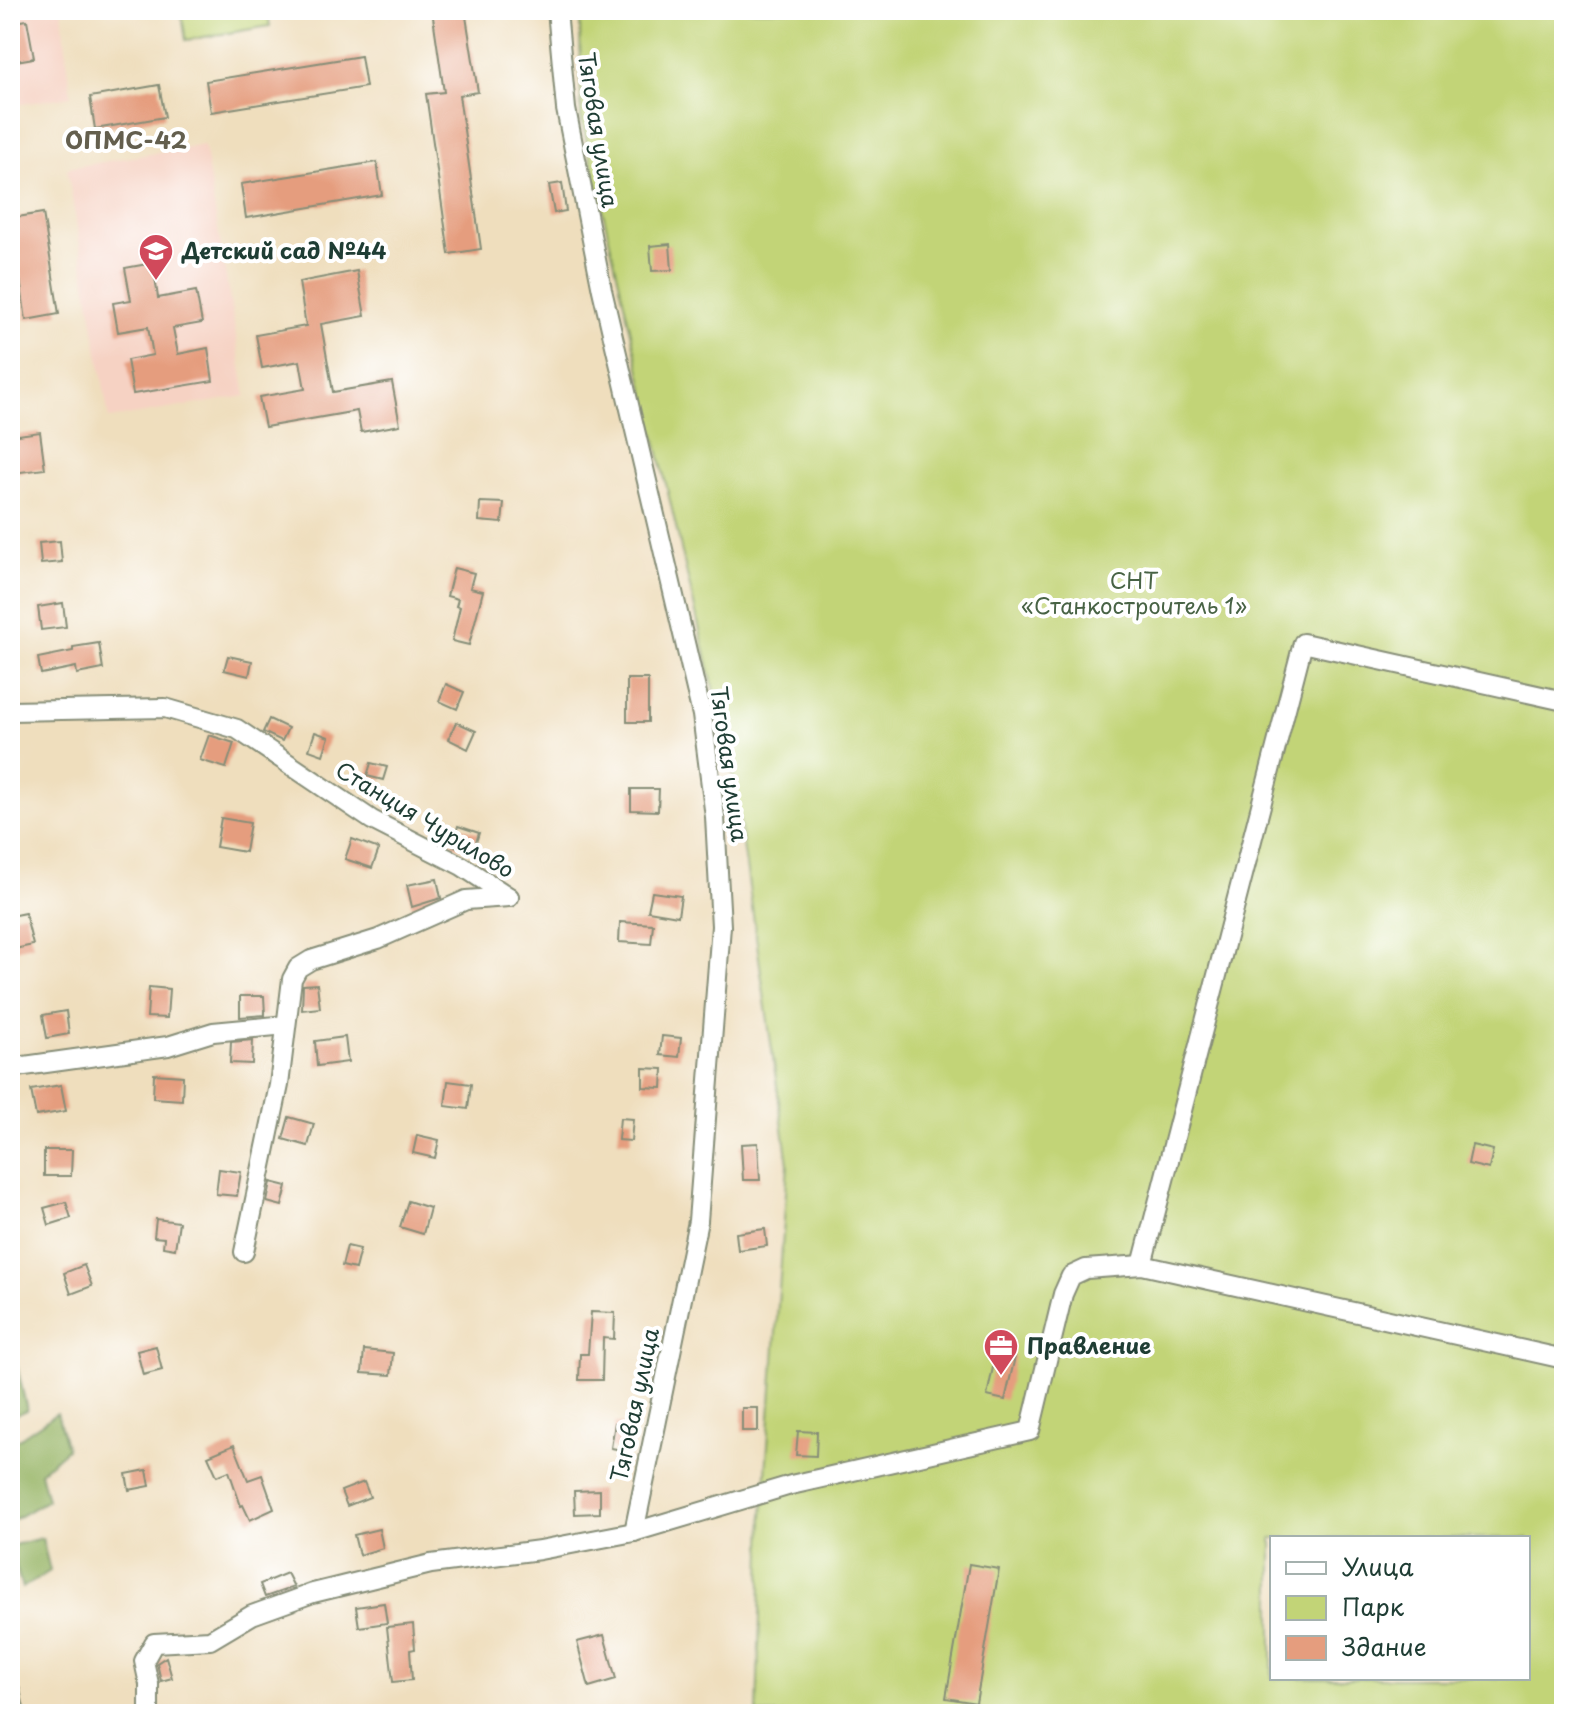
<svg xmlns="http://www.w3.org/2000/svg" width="1574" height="1724" viewBox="0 0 1574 1724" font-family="'Playpen Sans',sans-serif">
<rect width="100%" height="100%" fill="#fff"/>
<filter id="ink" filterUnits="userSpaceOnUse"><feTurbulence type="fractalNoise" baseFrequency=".0125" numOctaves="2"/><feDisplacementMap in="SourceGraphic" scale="16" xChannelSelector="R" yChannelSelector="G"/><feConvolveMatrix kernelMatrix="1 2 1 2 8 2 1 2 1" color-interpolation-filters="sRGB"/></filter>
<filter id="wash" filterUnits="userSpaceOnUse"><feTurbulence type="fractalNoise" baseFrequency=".006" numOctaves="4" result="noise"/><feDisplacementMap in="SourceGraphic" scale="32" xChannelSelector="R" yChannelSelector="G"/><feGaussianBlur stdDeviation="1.8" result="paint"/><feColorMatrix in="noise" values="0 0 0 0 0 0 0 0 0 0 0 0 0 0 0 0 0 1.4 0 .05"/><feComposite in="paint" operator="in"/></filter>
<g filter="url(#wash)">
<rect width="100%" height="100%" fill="#efdebd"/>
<g fill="#f6d2c3">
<path d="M10 10H62L71 96 10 106Z"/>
<path d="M204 145 246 396 109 419 67 168Z"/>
</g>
<g fill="#c2d477" stroke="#708856" stroke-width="2" fill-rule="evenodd">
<path d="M181 10H267L270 26 186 40Z"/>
<path d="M580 10H1564V1714H757L763 1515 788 1164 733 773 581 117ZM1272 1538H1528V1678H1272Z"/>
</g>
<g fill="#99b668" stroke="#5c7a4e" stroke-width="2">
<path d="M10 1336 27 1410 10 1418Z"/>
<path d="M57 1413 67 1449 40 1472 47 1500 10 1522V1445Z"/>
<path d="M42 1538 50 1571 22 1588 10 1546Z"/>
</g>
<g id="blocks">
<g fill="#e59d7e">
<path d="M432 10H465L478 92 459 95 481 249 449 254 426 94 444 92Z"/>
<path d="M27 20 34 58 10 62V23Z"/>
<path d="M361 56 366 87 211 112 206 81Z"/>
<path d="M159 85 165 117 95 129 90 97Z"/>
<path d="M377 162 382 195 246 218 241 184Z"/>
<path d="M562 183 566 211 554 213 549 185Z"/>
<path d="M43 213 59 314 26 320 11 218Z"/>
<path d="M670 244 672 270 652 271 650 246Z"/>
<path d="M153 263 158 298 196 291 202 323 173 328 178 354 208 348 213 381 133 394 127 360 153 355 148 327 118 332 113 303 131 300 125 268Z"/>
<path d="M357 271 365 316 321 324 333 392 392 382 400 425 361 432 357 411 265 427 259 397 305 389 300 361 262 368 256 335 306 326 299 282Z"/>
<path d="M40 432 45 469 13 473 10 436Z"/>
<path d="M480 502 504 503 502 523 479 521Z"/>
<path d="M60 541 62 562 41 564 39 543Z"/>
<path d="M454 568 474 573 470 588 483 591 469 645 452 641 460 607 456 606 458 599 447 596Z"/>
<path d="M63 603 66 627 41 630 38 607Z"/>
<path d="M99 643 103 669 77 674 76 667 41 674 38 658 73 651V647Z"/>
<path d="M228 656 252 661 249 676 224 670Z"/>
<rect x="627" y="679" width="21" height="43"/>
<path d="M446 684 464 692 457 709 439 701Z"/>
<path d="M269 719 288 728 282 741 263 732Z"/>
<path d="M456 722 476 731 468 749 448 739Z"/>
<path d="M315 732 329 737 323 755 309 750Z"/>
<path d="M209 735 234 743 226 768 200 760Z"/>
<path d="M371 763 387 767 383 780 367 776Z"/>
<path d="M631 789H659L658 811 631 810Z"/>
<path d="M221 818 250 823 245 852 216 847Z"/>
<path d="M458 826 479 833 473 852 452 845Z"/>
<path d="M352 839 379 849 372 868 345 859Z"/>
<path d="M437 879 441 898 412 907 407 885Z"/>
<path d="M652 892 681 896 678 916 648 911Z"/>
<path d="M25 913 33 945 10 950V916Z"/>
<path d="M620 922 653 924 651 944 619 942Z"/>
<path d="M317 984 320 1008 302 1010 303 985Z"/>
<path d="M149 987 169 989 167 1018 147 1017Z"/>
<path d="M240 996H264L265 1015 240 1017Z"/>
<path d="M66 1011 69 1034 47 1038 43 1015Z"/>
<path d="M662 1036 681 1038 679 1057 660 1055Z"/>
<path d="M345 1037 348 1062 317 1066 315 1041Z"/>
<path d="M253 1040 252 1064 230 1063 231 1042Z"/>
<path d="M643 1068 663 1069 662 1088 643 1087Z"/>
<path d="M154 1074 183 1076 182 1100 153 1098Z"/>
<path d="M448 1081 471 1084 468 1109 445 1106Z"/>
<path d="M61 1085 66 1111 36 1116 31 1090Z"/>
<path d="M289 1117 314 1124 308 1146 283 1139Z"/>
<path d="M620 1118 633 1119 631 1141 618 1140Z"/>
<path d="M417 1135 439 1140 435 1158 413 1153Z"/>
<path d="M758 1143 760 1180H743L741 1144Z"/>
<path d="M1472 1145 1493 1150 1489 1169 1468 1164Z"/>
<path d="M44 1150H72L71 1176H44Z"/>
<path d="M219 1169 241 1172 237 1196 216 1194Z"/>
<path d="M271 1182 287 1186 282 1206 267 1202Z"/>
<path d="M408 1201 430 1208 423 1234 400 1227Z"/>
<path d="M66 1202 71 1218 49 1225 44 1208Z"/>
<path d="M156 1219 179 1222 175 1249 163 1247 164 1238 154 1237Z"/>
<path d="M765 1229 767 1246 738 1250 736 1233Z"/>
<path d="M347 1246 360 1249 355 1269 342 1266Z"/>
<path d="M84 1265 92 1286 71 1294 64 1273Z"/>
<path d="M591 1312 615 1313 614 1339 603 1338 602 1380H579L580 1354H588Z"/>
<path d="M156 1346 162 1370 143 1375 137 1351Z"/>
<path d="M364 1350 393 1353 391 1375 362 1373Z"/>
<path d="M996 1353 1015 1357 1005 1400 987 1396Z"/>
<rect x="742" y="1408" width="16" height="23"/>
<path d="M615 1423 632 1426 628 1451 611 1448Z"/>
<path d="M798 1431 817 1432 816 1456 796 1455Z"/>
<path d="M234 1445 248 1480 262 1475 274 1509 250 1520 243 1505 241 1506 229 1471 217 1476 208 1456Z"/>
<path d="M147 1470 150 1486 129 1490 126 1474Z"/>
<path d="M364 1482 370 1497 347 1506 341 1491Z"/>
<path d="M600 1490V1513L575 1514 574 1491Z"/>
<path d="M379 1529 383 1548 359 1555 354 1535Z"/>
<path d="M969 1564 999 1569 976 1703 946 1698Z"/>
<path d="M287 1573 294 1587 265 1597 260 1584Z"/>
<path d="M384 1603 387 1623 359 1627 356 1607Z"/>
<path d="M413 1624 415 1649 410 1650 412 1680 393 1682 387 1627Z"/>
<path d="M604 1635 616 1679 589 1687 577 1642Z"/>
<path d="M166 1657 172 1678 161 1681 157 1663Z"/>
</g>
</g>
</g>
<g filter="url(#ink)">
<use href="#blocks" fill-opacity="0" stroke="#878e78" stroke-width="2"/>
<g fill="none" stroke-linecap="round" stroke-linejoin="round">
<g stroke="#878e78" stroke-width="22">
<g id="minor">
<path d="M557 10 566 109 602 290 702 715 715 817 721 926 698 1221 634 1532"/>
<path d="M10 711 165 708 237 729 372 820 462 866 509 897"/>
<path d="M10 1068 168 1046 213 1032 286 1025"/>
<path d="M244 1252 279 1085 292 979 298 968 311 960 378 939 466 900 509 897"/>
<path d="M1142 1265 1303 643 1564 701"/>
<path d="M10 1690 15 1714"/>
<path d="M149 1714V1684L144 1661 154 1643 210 1640 252 1615 313 1593 431 1564 540 1550 634 1532 791 1485 1030 1431 1063 1294 1071 1276 1086 1269 1142 1265 1564 1359"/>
</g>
</g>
<use href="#minor" stroke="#fff" stroke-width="18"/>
</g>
</g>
<defs>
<g id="school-pin" transform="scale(1.8)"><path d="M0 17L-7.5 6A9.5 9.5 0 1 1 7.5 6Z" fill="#d1495b" stroke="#fff"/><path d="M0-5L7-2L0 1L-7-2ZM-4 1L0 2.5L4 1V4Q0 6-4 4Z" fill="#fff"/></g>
<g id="office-pin" transform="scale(1.8)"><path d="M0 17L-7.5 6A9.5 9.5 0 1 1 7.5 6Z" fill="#d1495b" stroke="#fff"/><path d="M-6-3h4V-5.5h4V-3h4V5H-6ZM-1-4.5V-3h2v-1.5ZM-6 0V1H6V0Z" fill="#fff"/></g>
</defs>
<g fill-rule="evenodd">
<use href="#school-pin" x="156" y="251"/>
<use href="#office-pin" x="1001" y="1346"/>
</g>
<g text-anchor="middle" stroke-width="8" stroke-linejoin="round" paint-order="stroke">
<g font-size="22" fill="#1f3d34" stroke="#fff">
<text transform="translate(598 130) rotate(81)" y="8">Тяговая улица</text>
<text transform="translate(729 764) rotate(82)" y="8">Тяговая улица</text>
<text transform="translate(425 820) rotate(31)" y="8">Станция Чурилово</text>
<text transform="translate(635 1405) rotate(-78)" y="8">Тяговая улица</text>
</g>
<g font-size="22" font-weight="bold" fill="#1f3d34" stroke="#fff" text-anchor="start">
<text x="182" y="259">Детский сад №44</text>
<text x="1027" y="1354">Правление</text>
</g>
<g font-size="22" fill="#486345" stroke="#fff">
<text x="1134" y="589">СНТ<tspan x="1134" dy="25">«Станкостроитель 1»</tspan></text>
</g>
<g font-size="24" font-weight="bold" fill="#645f4e" stroke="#fff">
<text x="126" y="149">ОПМС-42</text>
</g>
</g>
<rect width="1574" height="1724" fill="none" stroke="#fff" stroke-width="40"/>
<rect x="1270" y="1536" width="260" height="144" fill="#ffffff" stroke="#a5b1ae" stroke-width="2"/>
<rect x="1286" y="1562" width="40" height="12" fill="#ffffff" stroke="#a5b1ae" stroke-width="2"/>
<text x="1342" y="1576" font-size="24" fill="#1f3d34">Улица</text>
<rect x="1286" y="1596" width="40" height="24" fill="#c2d477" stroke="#a5b1ae" stroke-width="2"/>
<text x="1342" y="1616" font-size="24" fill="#1f3d34">Парк</text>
<rect x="1286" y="1636" width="40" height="24" fill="#e59d7e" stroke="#a5b1ae" stroke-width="2"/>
<text x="1342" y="1656" font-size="24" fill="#1f3d34">Здание</text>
</svg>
